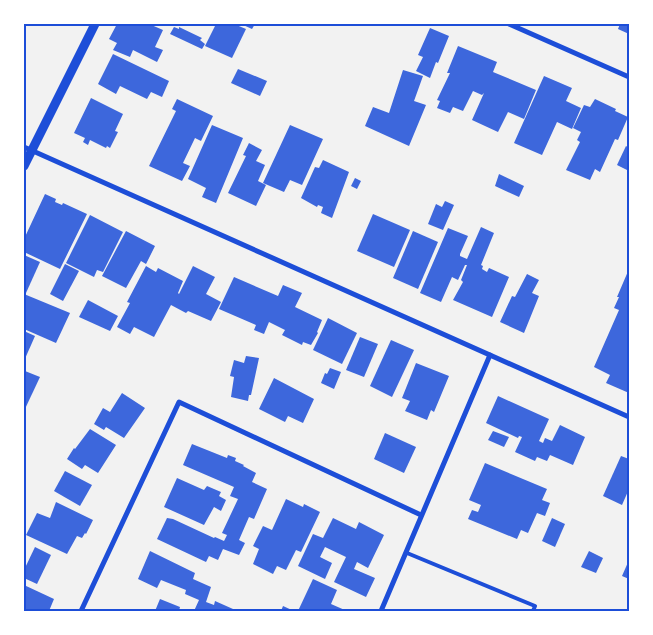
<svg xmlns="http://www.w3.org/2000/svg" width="653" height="635" viewBox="0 0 653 635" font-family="'Asap Condensed',sans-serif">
<rect width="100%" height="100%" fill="#f2f2f2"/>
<g fill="#3d67dc">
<path d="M117 24H149L163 30 155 47 163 50 157 62 133 50 130 57 113 50 117 43 109 39Z"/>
<path d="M216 24H234L246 29 232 58 205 46Z"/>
<path d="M241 24H255L252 29Z"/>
<path d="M620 24H629V34L618 29Z"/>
<path d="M174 27 179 29V27L202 38 200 40 205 44 202 49 170 34Z"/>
<path d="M430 28 449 36 438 63 436 62 430 78 416 71 423 57 418 55Z"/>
<path d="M458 46 497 62 493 72 536 90 524 119 508 112 498 132 472 120 484 93 482 95 473 91 463 111 453 107 450 113 437 108 440 101 437 100 450 73H447Z"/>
<path d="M113 54 169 81 162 97 151 92 147 99 120 86 116 94 98 84Z"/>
<path d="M238 69 267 81 260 96 231 83Z"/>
<path d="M403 70 423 76 414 101 426 105 409 146 365 126 373 107 389 113Z"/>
<path d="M544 76 572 88 566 101 581 108 572 129 557 122 542 155 514 143Z"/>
<path d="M91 98 123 114 115 131 118 132 110 148 107 146 106 148 90 140 88 145 83 142 85 138 74 133Z"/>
<path d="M177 99 213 116 201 141 195 138 183 163 190 166 182 181 149 166 176 111 172 109Z"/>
<path d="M595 99 616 109 615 111 628 117 618 140 615 139 600 172 595 169 590 180 566 170 580 142 577 140 581 132 573 128 584 105 590 107Z"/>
<path d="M212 125 243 138 216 203 202 197 206 188 188 179Z"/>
<path d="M290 125 323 139 302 185 290 180 284 192 263 183Z"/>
<path d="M249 143 262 150 256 161 265 165 258 181 266 185 256 206 228 193 246 156 243 155Z"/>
<path d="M626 146 629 148V171L617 165Z"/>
<path d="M323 160 349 172 332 218 321 213 323 207 318 205 317 207 301 198 315 167 319 168Z"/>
<path d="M499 174 524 186 519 197 495 186Z"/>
<path d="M355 178 361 181 357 189 351 186Z"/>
<path d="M45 194 56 199 55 202 62 205 63 203 87 214 60 269 24 252V239Z"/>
<path d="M445 201 454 205 443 230 428 224 436 204 442 207Z"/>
<path d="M373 214 410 230 394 267 357 251Z"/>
<path d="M90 215 123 232 103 272 97 270 94 277 66 263Z"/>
<path d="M481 227 494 233 481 265 483 266 482 269 487 272 489 268 509 277 492 317 453 300 463 282 461 280 467 265H465L458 280 452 277 441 302 420 293 448 228 468 236 460 254V256L467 259Z"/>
<path d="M126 231 155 246 146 264 141 261 126 288 102 276Z"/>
<path d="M413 231 438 242 418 289 393 278Z"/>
<path d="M24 255 40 262 26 293 24 292Z"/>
<path d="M65 264 79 271 63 301 50 294Z"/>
<path d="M146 266 156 272 158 268 183 281 178 293 179 294 193 266 215 277 206 294 221 302 211 321 188 311 186 313 171 305 154 337 134 327 130 334 117 327 130 303 127 302Z"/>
<path d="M629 269V393L606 383 610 375 594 367 619 310 614 308 619 297H617Z"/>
<path d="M527 274 539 280 532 293 539 296 524 333 500 322 512 296 515 297Z"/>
<path d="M234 277 278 296 283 285 302 293 295 307 322 320 317 332 318 333 311 345 303 342 302 345 282 335 285 330 269 322 264 334 254 330 256 325 219 309Z"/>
<path d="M24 294 70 313 56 343 24 329Z"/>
<path d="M88 300 118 316 110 331 79 317Z"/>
<path d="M328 318 357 333 342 364 313 350Z"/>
<path d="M24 331 35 336 24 361Z"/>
<path d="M360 337 378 344 364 377 346 370Z"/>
<path d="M391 340 414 350 392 397 370 386Z"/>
<path d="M246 356 259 358 251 395H249L248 401 231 397 234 377 230 376 234 360 244 363Z"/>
<path d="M416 363 449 376 434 412 431 410 427 420 405 411 410 401 402 398Z"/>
<path d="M330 368 341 372 334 389 321 383 325 373 327 374Z"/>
<path d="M25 371 40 377 24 411V374Z"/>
<path d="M274 378 314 399 303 423 288 416 285 422 259 409Z"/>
<path d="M122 393 145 408 124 438 106 427 104 430 94 424 103 408 110 412Z"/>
<path d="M498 396 549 419 539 441 543 443 545 438 552 441 560 425 585 437 573 465 550 455 547 461 537 457 535 461 515 452 522 437 519 436 518 438 486 423Z"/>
<path d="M90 429 116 445 98 473 85 465 82 469 67 459 74 448 75 449Z"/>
<path d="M493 431 509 437 504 447 488 440Z"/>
<path d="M385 433 416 447 404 473 374 459Z"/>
<path d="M192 444 227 458 228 455 236 458 235 461 244 465 243 466 256 473 252 482 267 489 254 519 249 517 239 540 245 543 239 555 223 549 218 560 209 556 206 562 157 539 167 518 173 519 214 538 215 537 224 541 227 535 222 533 238 499 230 496 234 487 183 465Z"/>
<path d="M621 456 629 459V489L622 505 603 496Z"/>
<path d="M485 463 547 489 542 500 550 503 545 516 537 513 528 533 521 530 517 539 468 519 472 510 478 512 481 505 469 500Z"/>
<path d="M65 471 92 485 80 506 54 491Z"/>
<path d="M177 478 204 490 207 486 221 492 219 496 226 500 221 511 214 507 204 525 164 507Z"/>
<path d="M286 499 303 507 304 504 320 512 301 552 296 550 286 570 277 566 273 574 253 564 259 549 253 546 263 526 272 530Z"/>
<path d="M56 502 93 520 86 534 85 533 82 538 77 536 67 554 26 535 37 513 50 518Z"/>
<path d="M333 518 356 529 359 522 384 535 368 568 357 562 354 569 375 578 366 597 334 582 346 557 325 547 320 557 332 563 325 579 298 566 313 534 323 538Z"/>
<path d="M552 518 565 524 555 547 542 541Z"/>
<path d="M35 547 51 555 37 584 24 578V570Z"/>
<path d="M150 551 195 573 193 579 211 587 206 602 214 605 215 601 233 609 232 611H194L199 600 185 594 186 590 161 580 157 588 138 579Z"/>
<path d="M589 551 603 558 596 573 581 567Z"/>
<path d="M629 560V579L622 576Z"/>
<path d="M313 579 337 590 331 604 347 611H298Z"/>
<path d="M24 585 54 599 49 611H24Z"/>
<path d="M160 599 180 607 179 611H155Z"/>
<path d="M283 606 294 611H281Z"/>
</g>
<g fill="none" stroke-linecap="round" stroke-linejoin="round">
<path stroke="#1d4ed8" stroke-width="4" d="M407 553 535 606 533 611"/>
<g stroke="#1d4ed8" stroke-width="5">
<path d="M509 24 629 77"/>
<path d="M24 147 629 417"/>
<path d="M81 611 179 402 421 515"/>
<path d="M381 611 490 355"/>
</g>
<path stroke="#1d4ed8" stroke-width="9" d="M24 166 95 24"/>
</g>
<rect width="653" height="635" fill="none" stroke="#ffffff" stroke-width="50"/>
<rect x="25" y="25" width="603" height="585" fill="none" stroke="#1d4ed8" stroke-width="2"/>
</svg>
